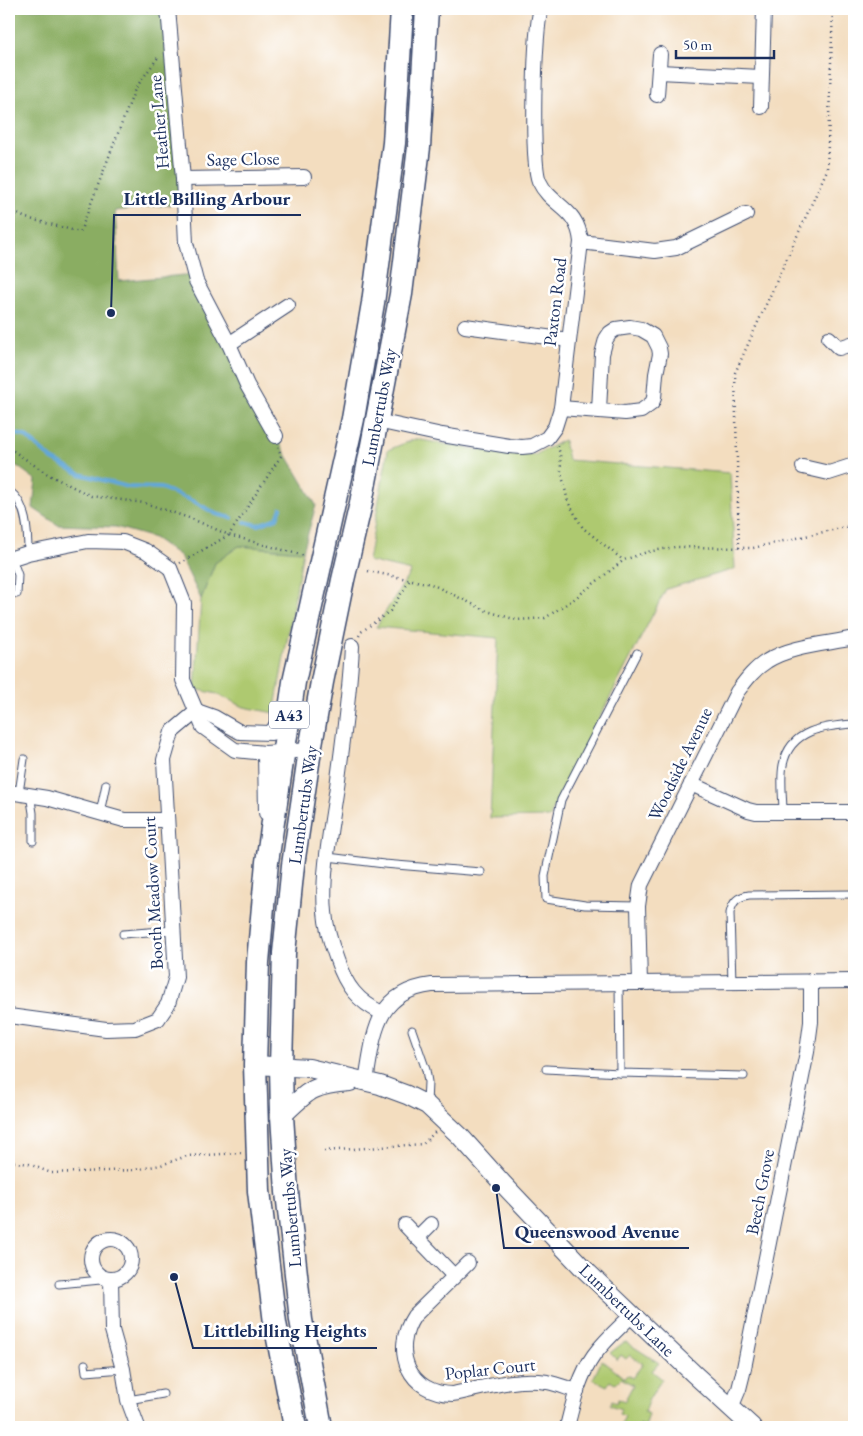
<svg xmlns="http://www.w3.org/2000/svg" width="863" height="1436" viewBox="0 0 863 1436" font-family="'EB Garamond',serif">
<rect width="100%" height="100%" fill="#fff"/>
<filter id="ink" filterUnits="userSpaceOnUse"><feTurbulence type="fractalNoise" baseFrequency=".02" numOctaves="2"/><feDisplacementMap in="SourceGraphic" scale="10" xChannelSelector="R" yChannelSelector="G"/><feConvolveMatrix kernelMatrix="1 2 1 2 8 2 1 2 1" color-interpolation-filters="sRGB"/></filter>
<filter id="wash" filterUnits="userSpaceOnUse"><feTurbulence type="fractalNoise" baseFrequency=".0096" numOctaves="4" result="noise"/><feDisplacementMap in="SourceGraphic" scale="20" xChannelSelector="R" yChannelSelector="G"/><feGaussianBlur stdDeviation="1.12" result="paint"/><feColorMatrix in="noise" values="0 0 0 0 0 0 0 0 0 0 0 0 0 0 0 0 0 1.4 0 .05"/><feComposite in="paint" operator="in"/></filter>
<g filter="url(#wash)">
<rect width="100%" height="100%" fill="#f3ddbf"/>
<g fill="#aec96f" stroke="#647c66">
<path d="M415 439 504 454 535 455 564 440 568 460 730 473 735 569 666 589 557 800 550 817 490 818 498 638 376 627 411 571 368 561 388 450Z"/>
<path d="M239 546 303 551 274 713 244 707 217 694 195 689 201 599 215 563Z"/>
<path d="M626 1342 659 1363 652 1371 662 1379 649 1399 644 1412 649 1414 645 1427 639 1424 638 1427H620L625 1416 619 1414 621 1409 610 1405 612 1401 616 1403 618 1399 624 1402 633 1385 621 1378 615 1384 610 1381 607 1386 593 1379 602 1360 624 1378 627 1375 632 1378 643 1364 630 1355 626 1359 621 1355 617 1360 610 1353 623 1343Z"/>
</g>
<path fill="#8aad62" stroke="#526e60" d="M9 9H167L184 203 115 211 119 281 195 274 255 401 316 505 303 551 239 546 215 563 201 599 180 556 154 538 116 527 58 525 33 508 36 480 17 466 9 464Z"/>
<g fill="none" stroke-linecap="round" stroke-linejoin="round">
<g stroke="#62a7d8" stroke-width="4">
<path d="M9 432 25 436 52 459 80 474 128 487 161 488 195 502 216 514 232 518"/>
<path d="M245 522 258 525 277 518 281 508"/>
</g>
</g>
</g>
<g filter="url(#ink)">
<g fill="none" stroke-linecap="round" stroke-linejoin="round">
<g stroke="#3b496d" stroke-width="9">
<g id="service">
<path d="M9 491C27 502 28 534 28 553"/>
<path d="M12 558 18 575 17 594"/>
<path d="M637 653 561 800 545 876 546 899 585 905 638 906"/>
<path d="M19 793 24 759"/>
<path d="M30 794 33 813V841"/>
<path d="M783 812C783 797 780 780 783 765 790 729 825 726 854 724"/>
<path d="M100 813 106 784"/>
<path d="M328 857 384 864 481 872"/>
<path d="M123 934 174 930"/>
<path d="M619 983 620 1073"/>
<path d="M732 983 730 913C733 901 737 897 749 895L854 894"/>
<path d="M412 1030 426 1070 428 1082 427 1104"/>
<path d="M546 1069 620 1073 744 1076"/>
<path d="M59 1284 111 1279"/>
<path d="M85 1364 86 1372 123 1369"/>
<path d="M128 1400 163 1394"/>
</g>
</g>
<g stroke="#3b496d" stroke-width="16">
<g id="minor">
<path d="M168 9 183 179 186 243 196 281 229 344 288 305"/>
<path d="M659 72 761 77"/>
<path d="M657 95 660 54"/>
<path d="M761 107 764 9"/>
<path d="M183 179 304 177"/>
<path d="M581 242 655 251 676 248 746 214"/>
<path d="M465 326 569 340"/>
<path d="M829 338 839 348 854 343"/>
<path d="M229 344 247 385 276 436"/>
<path d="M561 408 625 413 641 411 652 403 654 398 656 374 660 354 659 348 653 336 641 329 630 327 616 329 610 333 606 339 602 354 599 410"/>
<path d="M377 421 442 435 509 446 522 447 532 446 547 438 555 427 561 408 581 242C578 207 551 207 539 181 531 162 534 30 541 9"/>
<path d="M803 467 829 473 854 465"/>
<path d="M9 559 28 553 88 541 123 542 146 551 170 568 184 603 183 680 203 727 235 750 265 753 310 750"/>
<path d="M352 646C350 691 344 734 338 779 333 819 321 872 325 912 326 928 331 944 337 960 346 986 357 1001 382 1013"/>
<path d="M197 711 214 717 240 732 271 733 282 716 285 709"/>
<path d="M265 753 266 813"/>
<path d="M691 784 748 810 756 812H854"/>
<path d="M9 792 47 798 124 820H167"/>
<path d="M640 983 638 906 641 885 737 692C746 680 754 669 767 661 790 646 827 644 854 638"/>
<path d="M9 1016 106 1029 135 1028 158 1019 168 1004 176 977 164 760 172 732 197 711"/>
<path d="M366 1081C374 1034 375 992 432 985L854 981"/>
<path d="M405 1225 454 1276"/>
<path d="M417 1238 431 1224"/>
<circle cx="111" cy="1259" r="20"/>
<path d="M468 1263 414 1316C391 1351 409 1394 453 1394 483 1388 516 1377 547 1382 557 1384 567 1388 577 1391"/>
<path d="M111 1279 112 1330 123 1369 128 1400 138 1427"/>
<path d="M731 1408 739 1389 743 1373 807 1052 811 1022V981"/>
<path d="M567 1427C573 1403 579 1376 594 1355 605 1340 619 1328 632 1315"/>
</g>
</g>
<g stroke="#3b496d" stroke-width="20">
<g id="tertiary">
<path d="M255 1065 309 1068 380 1085 407 1095 427 1105 460 1136 504 1185 583 1268 694 1374 752 1427"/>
<path d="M282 1116C309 1090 312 1085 350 1082"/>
</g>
</g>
<g stroke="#3b496d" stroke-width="25">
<g id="trunk">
<path d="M295 1427 275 1323 259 1191 255 1065 258 962 267 862 294 682 353 419 373 303 394 143 402 9"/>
<path d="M321 1427 301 1320 287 1192 282 1116 281 1066 284 953 293 865 310 750 322 682 343 580 361 503 401 294 419 147 427 9"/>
</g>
</g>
<g stroke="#3b496d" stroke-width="2.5" stroke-dasharray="1 4" stroke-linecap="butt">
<path d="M9 210 26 218 80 232 135 89 159 56"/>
<path d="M557 446 560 453 561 471 568 502 583 528 623 560"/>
<path d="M9 448 49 475 91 496 145 503 192 519 229 535 305 556"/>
<path d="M739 548 735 373 827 170 833 9"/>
<path d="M180 563 229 535 281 456 278 447"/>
<path d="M368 571 431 584 487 611 517 620 545 618 574 599 624 560 647 552 675 547 753 548 854 525"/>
<path d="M359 636 361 632 390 611 410 580"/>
<path d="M324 1151 423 1144 435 1132"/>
<path d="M9 1161 29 1164 51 1173 134 1170 161 1165 187 1156 241 1153"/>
</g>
<use href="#service" stroke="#fff" stroke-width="7"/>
<use href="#minor" stroke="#fff" stroke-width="14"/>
<use href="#tertiary" stroke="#fff" stroke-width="18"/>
<use href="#trunk" stroke="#fff" stroke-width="22"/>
</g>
</g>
<g text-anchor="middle" stroke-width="5" stroke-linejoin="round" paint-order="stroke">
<rect fill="#fff" stroke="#5f6d8e" stroke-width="1" x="269" y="701.5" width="40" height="27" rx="4"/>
<g font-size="16" font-weight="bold" fill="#1b2f5e">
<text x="289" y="721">A43</text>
</g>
<g font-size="18" fill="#1b2f5e" stroke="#fff">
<text transform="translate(159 122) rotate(-95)" y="6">Heather Lane</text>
<text transform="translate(243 159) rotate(-1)" y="6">Sage Close</text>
<text transform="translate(555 302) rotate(-83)" y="6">Paxton Road</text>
<text transform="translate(379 407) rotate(-79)" y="6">Lumbertubs Way</text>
<text transform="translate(680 764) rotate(-64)" y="6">Woodside Avenue</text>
<text transform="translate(303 805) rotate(-82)" y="6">Lumbertubs Way</text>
<text transform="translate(153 893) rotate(-93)" y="6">Booth Meadow Court</text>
<text transform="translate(760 1192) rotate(-79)" y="6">Beech Grove</text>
<text transform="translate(290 1208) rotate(-95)" y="6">Lumbertubs Way</text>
<text transform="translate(627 1310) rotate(44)" y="6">Lumbertubs Lane</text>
<text transform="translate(490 1369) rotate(-6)" y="6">Poplar Court</text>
</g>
</g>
<path fill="none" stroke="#1b2f5e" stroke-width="2" d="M111 313L114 215H301M496 1188L504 1248H689M174 1277L193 1348H377"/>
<g fill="#1b2f5e" stroke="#fff" stroke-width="2">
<circle cx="111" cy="313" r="5"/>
<circle cx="496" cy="1188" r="5"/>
<circle cx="174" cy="1277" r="5"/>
</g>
<g font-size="19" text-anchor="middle" font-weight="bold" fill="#1b2f5e" stroke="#fff" stroke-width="5" stroke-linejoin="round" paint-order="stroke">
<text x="207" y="205">Little Billing Arbour</text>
<text x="597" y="1238">Queenswood Avenue</text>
<text x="285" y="1337">Littlebilling Heights</text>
</g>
<rect width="863" height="1436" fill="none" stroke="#fff" stroke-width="30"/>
<path d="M676 50v8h98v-8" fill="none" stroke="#1b2f5e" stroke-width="2.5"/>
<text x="683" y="50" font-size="15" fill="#1b2f5e" stroke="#ffffff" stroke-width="4" paint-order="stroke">50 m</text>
</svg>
